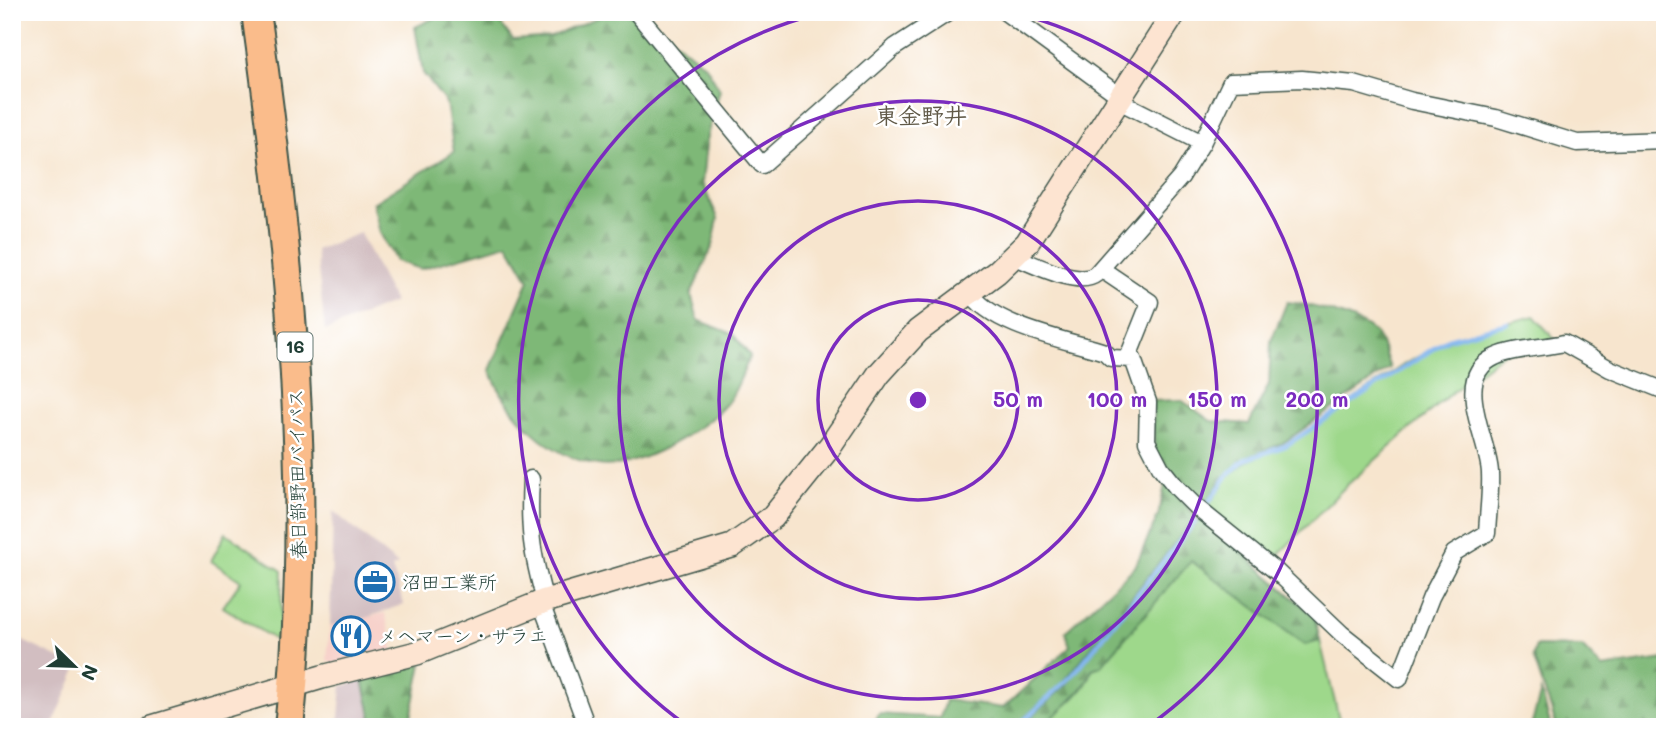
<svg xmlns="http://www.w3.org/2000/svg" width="1677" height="739" viewBox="0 0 1677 739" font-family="Mali,'Klee One',sans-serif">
<defs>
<pattern id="forest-firs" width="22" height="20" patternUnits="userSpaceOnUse" patternTransform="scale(1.75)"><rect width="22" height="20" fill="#7eb877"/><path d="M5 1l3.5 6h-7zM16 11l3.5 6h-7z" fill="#679762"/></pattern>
</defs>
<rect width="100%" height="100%" fill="#fff"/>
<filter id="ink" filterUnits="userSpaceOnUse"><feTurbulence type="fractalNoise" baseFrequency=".0143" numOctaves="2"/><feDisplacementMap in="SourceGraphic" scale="14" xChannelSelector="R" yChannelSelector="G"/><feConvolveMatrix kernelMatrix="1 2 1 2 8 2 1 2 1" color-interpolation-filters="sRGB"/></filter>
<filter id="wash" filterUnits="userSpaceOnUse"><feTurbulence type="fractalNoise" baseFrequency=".00686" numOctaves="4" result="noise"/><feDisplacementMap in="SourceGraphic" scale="28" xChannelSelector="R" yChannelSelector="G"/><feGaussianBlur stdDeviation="1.57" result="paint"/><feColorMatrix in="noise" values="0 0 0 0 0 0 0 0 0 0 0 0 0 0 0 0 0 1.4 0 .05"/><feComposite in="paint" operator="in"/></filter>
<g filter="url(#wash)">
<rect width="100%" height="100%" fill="#f7e5ce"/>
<path fill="#f7d0c9" d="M385 613 394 652 335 665 327 660 330 626Z"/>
<g fill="#d2bec1">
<path d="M360 233 394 302 325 331 316 250Z"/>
<path d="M333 511 398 565 392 568 404 604 355 622 330 626Z"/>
<path d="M19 639 78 667 52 727H12V652Z"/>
<path d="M363 680 374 727H338L342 686Z"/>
</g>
<g fill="#9ed88b" stroke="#5e8a60" stroke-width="2">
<path d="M1534 316 1556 341 1504 353 1451 393 1346 486 1271 562 1206 509 1228 477 1245 462 1291 443 1406 363 1459 335Z"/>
<path d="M1217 530 1314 616 1341 727H1036C1056 713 1088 694 1092 669L1101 666Z"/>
<path d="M226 533 282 571 280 643 223 607 241 581 211 561Z"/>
</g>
<g fill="url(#forest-firs)" stroke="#4e7a56" stroke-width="2">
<path d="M447 12H492L513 40 551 37 608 13 642 15 706 66 720 90 707 136 702 183 718 218 713 245 691 294 698 320 733 334 750 356C743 371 737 392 726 404 703 431 635 471 598 465 547 456 509 416 490 370L529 280 508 244 420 269 396 261 380 233 373 203 454 152 446 103 423 73 415 27Z"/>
<path d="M1287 302C1310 304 1358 317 1375 333 1382 341 1386 358 1390 368L1283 443 1246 458 1224 477 1203 507 1155 452 1152 401 1181 400 1211 421 1249 424 1269 384 1271 341Z"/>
<path d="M1166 481 1196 517 1062 684 1014 727H872L879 714 940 718 945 700 1003 708 1070 646 1065 632 1135 567 1158 516Z"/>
<path d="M1201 517 1314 616 1320 641 1305 645 1191 561 1101 666 1092 669C1089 687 1054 720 1037 726 1033 728 1025 727 1020 727L1066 685Z"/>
<path d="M1536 646 1582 647 1602 668 1665 659V727H1557L1533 656Z"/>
<path d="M422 664 409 727H374L363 680Z"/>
<path d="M1541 691 1551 727H1531Z"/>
</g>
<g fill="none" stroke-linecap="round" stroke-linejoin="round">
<g stroke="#81b6ef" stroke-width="4.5">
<path d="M1206 506 1228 475 1244 460 1285 446 1448 339 1508 323"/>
<path d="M1017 727 1072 676 1195 522"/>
</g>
</g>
</g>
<g filter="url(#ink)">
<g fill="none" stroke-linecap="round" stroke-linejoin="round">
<g stroke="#3f564b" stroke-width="19">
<g id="street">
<path d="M636 12 762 165 895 47 949 12"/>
<path d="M1005 12 1121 97"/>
<path d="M1119 101 1202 143"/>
<path d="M1013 256C1033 264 1079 288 1096 274L1181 177 1202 143 1231 82 1302 79 1354 84 1412 101 1496 118 1577 143 1665 140"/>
<path d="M1101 269 1150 302 1128 357"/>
<path d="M970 292C992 327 1068 340 1105 352L1111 358 1133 359 1148 402 1147 441 1161 468 1177 488 1196 507 1277 572 1342 634 1399 679 1431 597 1454 553 1487 533C1488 513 1491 492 1490 473 1489 440 1450 377 1495 357 1514 348 1543 348 1564 343L1610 369 1665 391"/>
<path d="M531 479C528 529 532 554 545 601"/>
<path d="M541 603 587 727"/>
</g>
</g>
<g stroke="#3f564b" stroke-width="26">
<path id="secondary" d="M152 727 322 677 417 653 545 601 732 546 773 517 831 445 879 374 918 331 997 272 1027 243 1175 12"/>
</g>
<g stroke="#3f564b" stroke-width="32">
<path id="highway" d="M256 12C289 248 315 489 289 727"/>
</g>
<use href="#street" stroke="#fff" stroke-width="16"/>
<use href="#secondary" stroke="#fde4d1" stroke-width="23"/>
<use href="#highway" stroke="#fabc8b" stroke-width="28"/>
</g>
</g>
<g fill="none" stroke="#7b2cbf" stroke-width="3.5">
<circle cx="918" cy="400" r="100"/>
<circle cx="918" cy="400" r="199"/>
<circle cx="918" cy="400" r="299"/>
<path d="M686 725A399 399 0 0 1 821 13M1015 13A399 399 0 0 1 1150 725"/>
</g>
<defs>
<g id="office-ring" transform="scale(2.0125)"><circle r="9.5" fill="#fff" stroke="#1f6fb2" stroke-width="1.5"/><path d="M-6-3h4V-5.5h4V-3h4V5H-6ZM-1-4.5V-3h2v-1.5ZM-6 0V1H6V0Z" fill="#1f6fb2"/></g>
<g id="restaurant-ring" transform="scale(2.0125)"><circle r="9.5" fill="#fff" stroke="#1f6fb2" stroke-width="1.5"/><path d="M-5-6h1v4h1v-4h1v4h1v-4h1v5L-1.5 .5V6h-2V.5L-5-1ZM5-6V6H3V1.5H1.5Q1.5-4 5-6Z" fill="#1f6fb2"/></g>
</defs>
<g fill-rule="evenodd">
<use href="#office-ring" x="375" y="582"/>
<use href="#restaurant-ring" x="351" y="636"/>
</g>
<g text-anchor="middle" stroke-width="5" stroke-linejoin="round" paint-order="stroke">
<rect fill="#fff" stroke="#627771" stroke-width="2" x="277.5" y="332.5" width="35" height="29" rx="5"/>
<g font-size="18" font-weight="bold" fill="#1f3d34">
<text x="295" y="353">16</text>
</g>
<g font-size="19" fill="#1f3d34" stroke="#fff">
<text transform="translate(297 474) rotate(-91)" y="7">春日部野田バイパス</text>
</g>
<g font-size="19" fill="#1f3d34" stroke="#fff" text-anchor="start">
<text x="402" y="589">沼田工業所</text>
<text x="378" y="643">メヘマーン・サラエ</text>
</g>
<g font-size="23" font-weight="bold" fill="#615a48" stroke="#fff">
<text x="921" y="124">東金野井</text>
</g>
</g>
<circle cx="918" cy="400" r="10" fill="#7b2cbf" stroke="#fff" stroke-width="3.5"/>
<g font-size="21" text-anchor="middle" font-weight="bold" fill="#7b2cbf" stroke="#fff" stroke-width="5" stroke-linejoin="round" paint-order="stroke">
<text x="1018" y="407">50 m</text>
<text x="1117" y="407">100 m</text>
<text x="1217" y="407">150 m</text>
<text x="1317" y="407">200 m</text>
</g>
<rect width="1677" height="739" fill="none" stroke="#fff" stroke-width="42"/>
<g transform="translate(74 666) rotate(113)" stroke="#ffffff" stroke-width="5" paint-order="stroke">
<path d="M0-5L12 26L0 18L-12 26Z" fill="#1f3d34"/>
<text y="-10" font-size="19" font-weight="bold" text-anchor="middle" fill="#1f3d34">N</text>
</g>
</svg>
